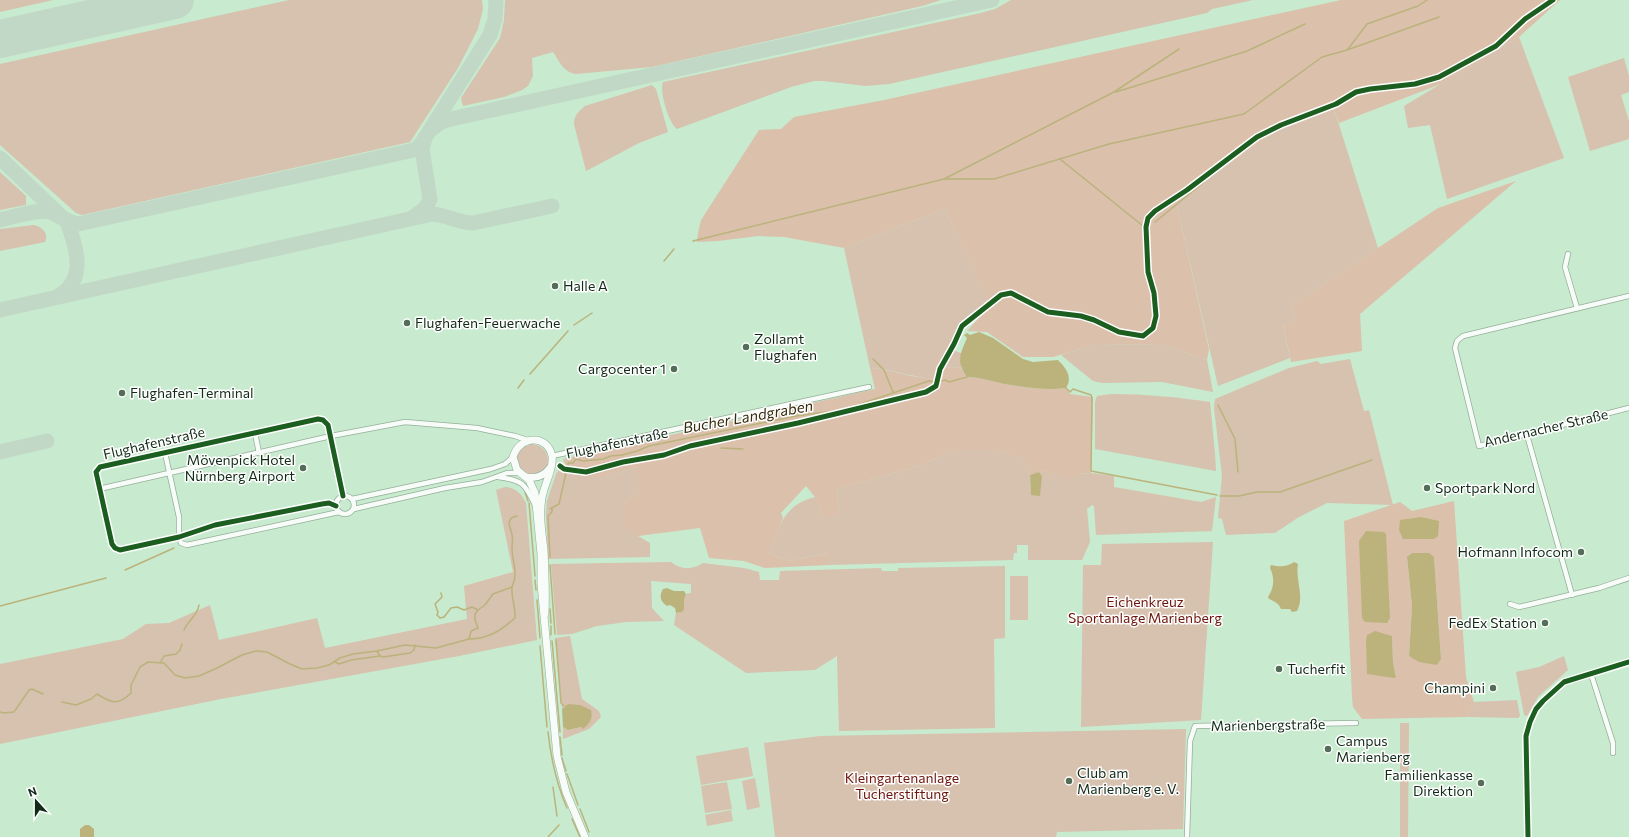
<svg xmlns="http://www.w3.org/2000/svg" width="1629" height="837" viewBox="0 0 1629 837" font-family="Commissioner,sans-serif">
<rect width="100%" height="100%" fill="#c8eace"/>
<g fill="#d7c1af">
<path d="M0 0H53L0 12Z"/>
<path d="M289 0H482L483 9 478 29 458 68 410 142 82 215 76 213 0 145V64Z"/>
<path d="M505 0H941L922 6 652 67 576 74C563 72 560 62 553 52L532 58 533 76 528 86 522 90 504 97 463 106 461 98 500 38 504 20Z"/>
<path d="M1011 0H1253L1212 9 1207 13 889 84 866 86 823 81H814L791 87 677 129C669 124 659 91 663 82L981 13 995 9Z"/>
<path d="M1519 37 1564 158 1447 199 1430 125 1408 128 1404 106Z"/>
<path d="M1624 58 1629 76V92L1621 95 1629 121V139L1590 151 1568 77Z"/>
<path d="M652 85 656 89 668 132 639 143 586 171 574 124C574 115 579 111 585 106Z"/>
<path d="M1334 109 1378 248 1292 305 1295 321 1283 325 1290 358 1218 386 1176 201 1279 129Z"/>
<path d="M0 172 26 196V205L0 210Z"/>
<path d="M945 209 989 303 962 323 951 346 940 364 936 379C914 378 893 369 870 368L844 248Z"/>
<path d="M34 225C42 227 49 233 45 242L0 251V229Z"/>
<path d="M1097 344 1163 345 1207 360 1213 392 1162 382 1102 383 1093 381 1061 355Z"/>
<path d="M952 350 961 353V368L943 367Z"/>
<path d="M1350 359 1364 411 1369 410 1393 505 1327 503 1299 517 1275 533 1226 535 1222 519 1218 518 1222 476 1214 408 1215 399 1289 368 1317 361 1321 364Z"/>
<path d="M1111 394C1144 394 1176 397 1210 402L1215 453 1216 471 1095 449V402L1097 396Z"/>
<path d="M532 444C546 446 551 457 546 469L530 477 519 471 516 455 523 447Z"/>
<path d="M954 450H997L1028 460 1029 473 1030 475 1031 494 1042 476 1039 472 1043 471 1071 479 1079 474 1091 473 1114 476V487L1201 502 1216 497 1212 531 1096 535 1094 506 1092 505 1087 509 1090 542 1082 560H1028V545H1017V553H1014L1013 560 829 565 827 553 790 561 769 554C781 525 782 506 815 497L822 516H839L837 489 919 466Z"/>
<path d="M637 467V493L623 503 638 536 650 543V557L548 559 546 513 547 501 556 474 559 470 606 477Z"/>
<path d="M505 487C516 488 521 493 526 503L537 640 459 656 221 699 0 744V664L123 639 146 624 169 623 210 605 219 640 317 618 325 648 467 619 464 586 513 572 496 490Z"/>
<path d="M1213 542 1201 720 1081 727 1083 565H1101L1102 544Z"/>
<path d="M671 562C680 570 693 570 703 563L744 568 759 572 760 580H779L780 571 881 568 882 571H898V568L1005 566V638L994 639 995 728 839 731 837 656 815 670 746 673 674 625 676 613H679L684 610V600L686 594 691 593V584L651 581 652 608 664 621 626 622 597 626 572 634 557 635 551 564Z"/>
<rect x="1010" y="576" width="18" height="44"/>
<path d="M570 636 582 699 599 711 601 717 589 729 563 739V727L568 730 581 727 564 706 562 709 555 638Z"/>
<path d="M1564 656 1568 670 1538 697 1527 716 1524 715 1516 672 1539 667Z"/>
<path d="M1517 700 1520 716 1518 718 1466 717 1474 702Z"/>
<path d="M1400 723H1409L1408 837H1400Z"/>
<path d="M1186 729 1183 829 1057 832 1056 837H775L764 743 820 736Z"/>
<path d="M748 747 753 776 701 785 696 756Z"/>
<path d="M755 778 760 807 747 810 742 781Z"/>
<path d="M727 782 732 809 705 813 701 786Z"/>
<path d="M731 810 733 821 707 826 705 815Z"/>
</g>
<g fill="#dbc0ac" fill-rule="evenodd">
<path d="M1341 0H1560L1519 37 1441 84 1339 123 1334 109 1279 129 1176 201 1209 349 1207 360 1163 345 1098 344 1053 357H1023L987 332 967 331 990 306 945 209 844 248 784 237 758 236 718 241 697 242 698 233 701 220 759 130 781 129 794 117 884 100Z"/>
<path d="M1516 181 1360 314 1362 351 1291 362 1283 324 1295 321 1292 305 1438 208Z"/>
<path d="M943 367 961 368 967 377C980 377 991 381 1004 384 1024 387 1046 391 1066 388L1070 394 1093 397 1091 473 1079 474 1071 480 1043 471 1030 475 1029 473 1027 460 997 450H954L919 466 837 489 839 516H822L815 497 806 486 781 513 783 518 769 554 790 561 828 553 829 565 765 568 744 561 709 558 700 528 638 536 624 523 623 503 637 493V467L606 477 582 478 577 473 569 472 570 467 565 465 563 459 875 389 870 368C892 369 920 381 940 378Z"/>
<path d="M1454 501 1466 677 1474 702 1466 717 1362 719 1353 707 1352 697 1344 521 1400 502 1412 511ZM1434 557 1441 659 1437 665 1409 656 1412 606 1407 558ZM1367 635 1392 636 1393 663 1396 676Z"/>
</g>
<g fill="#bbb37b">
<path d="M979 332 993 338 1023 359 1033 362 1058 360C1066 368 1073 377 1066 388 1046 391 1024 387 1004 384 991 381 980 377 967 377 956 362 960 354 967 338L964 335 967 333 970 335Z"/>
<path d="M1039 472 1042 476 1040 496 1031 495 1030 475Z"/>
<path d="M1421 517 1439 521 1438 536 1434 539H1403L1399 530 1400 520Z"/>
<path d="M1366 531 1384 532 1386 534 1390 618 1387 623 1365 622 1362 618 1359 541Z"/>
<path d="M1412 553H1429L1434 557 1441 659 1437 665 1419 662 1409 656 1412 606 1407 557Z"/>
<path d="M1294 562 1298 564C1295 580 1305 596 1297 611L1292 612 1290 609H1281C1279 603 1274 601 1269 599L1268 597C1274 588 1275 578 1270 568L1271 565C1280 567 1287 567 1294 562Z"/>
<path d="M667 588 674 591H684L686 594 684 600V610L682 612 676 613 675 608 670 605 667 606C660 601 659 596 663 589Z"/>
<path d="M1375 631 1392 636 1393 663 1396 677 1394 678 1367 674 1366 640 1367 635Z"/>
<path d="M568 704 580 705 591 710C593 719 590 723 583 729L581 727 568 730 563 727 562 709Z"/>
<path d="M85 825H89L94 829V837H80V829Z"/>
</g>
<g fill="none" stroke-linecap="round" stroke-linejoin="round">
<g stroke="#bbb37b" stroke-width="1.5">
<path d="M1348 49 1367 24 1418 6 1427 0"/>
<path d="M1116 92 1247 51 1305 24"/>
<path d="M1060 159 1143 226"/>
<path d="M944 179H994L1109 144 1244 114 1322 57 1347 50 1439 17"/>
<path d="M1155 222 1204 182"/>
<path d="M693 241 944 179 1114 92 1179 49"/>
<path d="M664 261 674 249"/>
<path d="M574 325 592 313"/>
<path d="M873 359 884 370 893 392"/>
<path d="M530 374 568 331"/>
<path d="M940 381 945 380 949 382 967 377"/>
<path d="M518 388 524 380"/>
<path d="M1066 388 1070 392 1073 389 1091 395 1092 398 1091 471 1217 495"/>
<path d="M1218 405 1235 439 1238 472"/>
<path d="M721 448 743 449"/>
<path d="M568 466V463H573L576 459 583 461 603 459 611 456 622 455 637 451 649 446 796 416 842 410 929 381 935 382"/>
<path d="M525 492 528 501"/>
<path d="M1220 496H1239L1257 492H1280L1372 460"/>
<path d="M529 503 535 576"/>
<path d="M550 509 559 504 566 473"/>
<path d="M550 557 548 516 552 512V508"/>
<path d="M550 565 555 634"/>
<path d="M125 570 174 548"/>
<path d="M535 580 536 590"/>
<path d="M441 593 442 597 435 604 438 612 437 615 440 618 444 617 451 608 457 607 464 610 472 607 478 610"/>
<path d="M537 600 540 638"/>
<path d="M0 606 106 578"/>
<path d="M550 609 551 623"/>
<path d="M551 626V635"/>
<path d="M184 630C188 620 197 617 199 605"/>
<path d="M469 639C489 639 501 630 515 618 516 606 511 600 512 587"/>
<path d="M556 640 561 703 564 706"/>
<path d="M552 641 560 732"/>
<path d="M540 646 547 727"/>
<path d="M377 651 380 656 383 657 410 653 414 650 415 645"/>
<path d="M335 662 339 664 351 660 380 656"/>
<path d="M160 663 164 656 176 654 180 650 182 644"/>
<path d="M62 702 76 705 91 699 97 694C111 703 118 706 131 693V685L140 667 148 662 164 663 175 675 185 678 199 676 215 669 242 655 256 651 267 652 290 664 302 669 317 668 329 665 340 658 353 654 377 651 405 645 436 648 469 639 471 631 478 628 475 620V614L478 610 485 605 493 594 512 587C519 572 512 563 512 548 512 544 513 539 512 535 512 530 507 525 510 520 511 517 514 517 517 516"/>
<path d="M0 712 4 713 14 712 29 690 32 689 43 694"/>
<path d="M548 732C551 759 556 783 567 808"/>
<path d="M560 737 562 755"/>
<path d="M562 758 566 771"/>
<path d="M567 774 578 805"/>
<path d="M553 787 557 816"/>
<path d="M580 809 589 832"/>
<path d="M572 819 580 837"/>
<path d="M548 837 559 825"/>
</g>
<g stroke="#c2d8c6" stroke-width="15">
<path d="M431 130 441 122 451 119 992 0"/>
<path d="M0 158 67 222C77 248 87 280 58 296"/>
<path d="M413 217C421 212 427 208 430 199L422 149 425 138"/>
<path d="M0 220C13 217 36 209 49 212 60 215 66 222 78 224L414 150 418 148 425 138 490 35 495 19 496 0"/>
<path d="M0 310 432 214C447 215 459 223 473 223L552 206"/>
<path d="M0 452 47 441"/>
</g>
<path stroke="#c2d8c6" stroke-width="38" d="M0 39 175 0"/>
<g stroke="#94af9a" stroke-width="6">
<g id="minor">
<path d="M1568 254 1565 267 1577 308"/>
<path d="M1629 296 1463 336 1457 341 1455 348 1479 446 1629 408"/>
<path d="M255 433 259 453"/>
<path d="M1527 435 1572 595"/>
<path d="M165 453 179 517V537L181 543 187 545 339 512"/>
<path d="M552 456 869 387"/>
<path d="M498 477C523 480 525 484 535 505"/>
<path d="M99 489 331 436 405 422 477 428 515 436 527 440"/>
<circle cx="345" cy="505" r="9"/>
<path d="M352 499 491 469 505 464 513 457"/>
<path d="M336 506 329 503 322 504 215 525 179 537 120 550 115 548 112 544 96 472 100 467 318 419 323 420 328 425 343 496"/>
<path d="M354 509 445 488 482 482 507 473H519"/>
<path d="M1510 604 1519 607 1599 588 1629 578"/>
<path d="M1591 674 1613 743V753"/>
<path d="M1574 680 1629 662"/>
<path d="M1187 837 1190 741 1195 726 1356 723"/>
<path d="M1528 837 1526 736C1529 723 1534 709 1545 699 1551 694 1559 689 1564 682"/>
</g>
</g>
<g stroke="#94af9a" stroke-width="8">
<g id="secondary">
<path d="M526 477C536 479 544 476 550 468"/>
<path d="M545 614C546 592 545 571 544 550 542 533 539 515 542 498 544 485 554 468 552 456 547 433 519 436 513 457L517 470 529 480 535 493 541 554V584L557 756 566 792 585 837"/>
</g>
</g>
<use href="#minor" stroke="#f7fcf8" stroke-width="4.5"/>
<use href="#secondary" stroke="#f7fcf8" stroke-width="7"/>
<g stroke="#fff" stroke-width="8">
<g id="cycleway">
<path d="M560 466 564 469 586 472 623 462 664 455 690 446 798 423 926 392 936 386 940 369 954 344 962 326 1001 295 1011 293 1048 312 1081 316 1094 320 1119 332 1143 336 1153 328 1156 316 1154 293 1148 272 1146 227 1148 218 1155 211 1187 190 1257 137 1281 125 1336 104 1356 92 1370 89 1415 84 1439 77 1496 46 1525 19 1553 0"/>
<path d="M336 506 329 503 322 504 215 525 179 537 120 550 115 548 112 544 96 472 100 467 318 419 323 420 328 425 343 496"/>
<path d="M1528 837 1526 736 1530 722 1536 709 1543 701 1564 682 1629 662"/>
</g>
</g>
<use href="#cycleway" stroke="#1b5e20" stroke-width="5"/>
</g>
<g fill="#526d58" stroke="#fff" stroke-width="1.5">
<circle cx="555" cy="286" r="4"/>
<circle cx="407" cy="323" r="4"/>
<circle cx="746" cy="347" r="4"/>
<circle cx="674" cy="369" r="4"/>
<circle cx="122" cy="393" r="4"/>
<circle cx="303" cy="468" r="4"/>
<circle cx="1427" cy="488" r="4"/>
<circle cx="1581" cy="552" r="4"/>
<circle cx="1545" cy="623" r="4"/>
<circle cx="1279" cy="669" r="4"/>
<circle cx="1493" cy="688" r="4"/>
<circle cx="1328" cy="749" r="4"/>
<circle cx="1069" cy="781" r="4"/>
<circle cx="1481" cy="783" r="4"/>
</g>
<g text-anchor="middle" stroke-width="3" stroke-linejoin="round" paint-order="stroke">
<g font-size="14" fill="#122a18" stroke="#fff" text-anchor="start">
<text x="563" y="291">Halle A</text>
<text x="415" y="328">Flughafen-Feuerwache</text>
<text x="754" y="344">Zollamt<tspan x="754" dy="16">Flughafen</tspan></text>
<text x="666" y="374" text-anchor="end">Cargocenter 1</text>
<text x="130" y="398">Flughafen-Terminal</text>
<text x="295" y="465" text-anchor="end">Mövenpick Hotel<tspan x="295" dy="16">Nürnberg Airport</tspan></text>
<text x="1435" y="493">Sportpark Nord</text>
<text x="1573" y="557" text-anchor="end">Hofmann Infocom</text>
<text x="1537" y="628" text-anchor="end">FedEx Station</text>
<text x="1287" y="674">Tucherfit</text>
<text x="1485" y="693" text-anchor="end">Champini</text>
<text x="1336" y="746">Campus<tspan x="1336" dy="16">Marienberg</tspan></text>
<text x="1077" y="778">Club am<tspan x="1077" dy="16">Marienberg e. V.</tspan></text>
<text x="1473" y="780" text-anchor="end">Familienkasse<tspan x="1473" dy="16">Direktion</tspan></text>
</g>
<g font-size="14" fill="#122a18" stroke="#fff">
<text transform="translate(1546 428) rotate(-13)" y="5">Andernacher Straße</text>
<text transform="translate(154 443) rotate(-13)" y="5">Flughafenstraße</text>
<text transform="translate(617 443) rotate(-12)" y="5">Flughafenstraße</text>
<text transform="translate(1268 725) rotate(-1)" y="5">Marienbergstraße</text>
</g>
<g font-size="14" fill="#6d140b" stroke="#fff">
<text x="1145" y="607">Eichenkreuz<tspan x="1145" dy="16">Sportanlage Marienberg</tspan></text>
<text x="902" y="783">Kleingartenanlage<tspan x="902" dy="16">Tucherstiftung</tspan></text>
</g>
<g font-size="15" font-style="italic" fill="#362b0b" stroke="#fff">
<text transform="translate(748 417) rotate(-10)" y="5">Bucher Landgraben</text>
</g>
</g>
<g transform="translate(36 801) rotate(339)" stroke="#ffffff" stroke-width="3" paint-order="stroke">
<path d="M0-3L7 15L0 10L-7 15Z" fill="#122a18"/>
<text y="-6" font-size="11" font-weight="bold" text-anchor="middle" fill="#122a18">N</text>
</g>
</svg>
